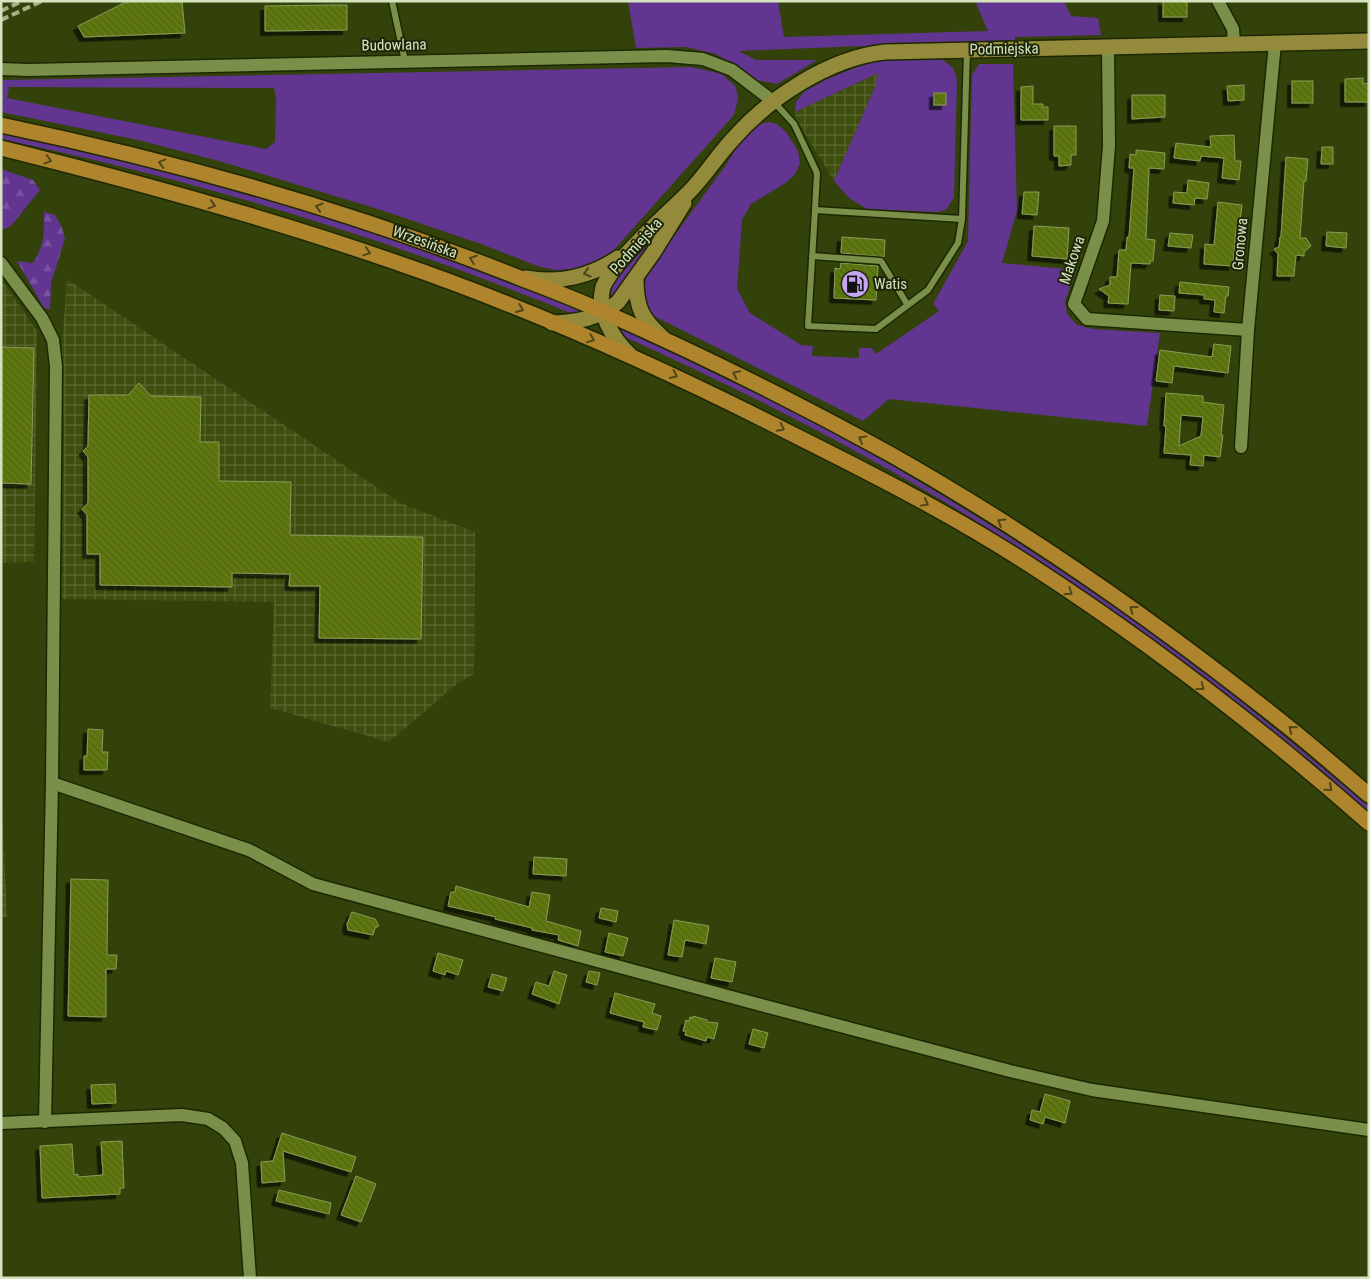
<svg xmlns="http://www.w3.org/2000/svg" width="1370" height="1279" viewBox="0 0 1370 1279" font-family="'Roboto Condensed',sans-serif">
<defs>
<pattern id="industrial-grid" width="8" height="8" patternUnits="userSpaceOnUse" patternTransform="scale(1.25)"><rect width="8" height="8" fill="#3e4e0f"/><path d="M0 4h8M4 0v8" fill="none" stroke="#596730"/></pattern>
<pattern id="forest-firs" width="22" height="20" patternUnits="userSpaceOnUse" patternTransform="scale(1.25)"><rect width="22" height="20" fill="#623591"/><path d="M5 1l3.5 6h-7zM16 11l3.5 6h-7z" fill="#78529f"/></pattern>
<pattern id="building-back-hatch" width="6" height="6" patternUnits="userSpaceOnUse" patternTransform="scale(1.25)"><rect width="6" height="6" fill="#60790d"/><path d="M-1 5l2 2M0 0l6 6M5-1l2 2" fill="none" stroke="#526121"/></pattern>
<filter id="shadow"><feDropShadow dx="-4.5" dy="4.5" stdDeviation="0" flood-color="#0009"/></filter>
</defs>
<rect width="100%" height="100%" fill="#33420a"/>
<g fill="url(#industrial-grid)">
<path d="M879 73 875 87 834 181 796 119 795 112Z"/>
<path d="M1 279 37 331 34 562 1 563Z"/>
<path d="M67 279 400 503 475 532 474 674 458 683 389 742 270 708 274 602 62 599 64 431 62 346Z"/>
<path d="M1 793 7 917H1Z"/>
</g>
<g fill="#623591" fill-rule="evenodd">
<path d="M628 1H778L784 37 988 31 975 1H1064L1071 16 1098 18 1101 35 1015 37V40L739 51 756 60H817L777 84 757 80 716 54 686 47 636 48Z"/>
<path d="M941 58 953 68 957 79 954 197 946 210 937 212 867 209 849 198 834 181 875 87 878 73 795 112 796 102 804 92 825 80 874 60Z"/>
<path d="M979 64H1013L1017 211 1002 263 1076 270 1065 301 1067 314 1077 325 1093 329 1160 333 1147 426 889 399 863 421 650 314C641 299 644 289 647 273L726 165 742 139 756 125 769 122 777 124 786 132 798 151 800 164 795 174 787 182 751 204 742 220 737 289 750 313 801 345 813 346 812 356 859 358V348H872L876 354 939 311 933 304 968 241 972 75Z"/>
<path d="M691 67 722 74 736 87 738 99 734 115 612 252 592 265 578 269 557 270 540 267 481 244 381 210 219 161 138 140 1 112V80ZM9 87 274 88 276 98 275 142 266 149 7 98Z"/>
<path d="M1 132C121 159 239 189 356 226 434 251 511 281 586 313L578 316C390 239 200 181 1 139Z"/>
<path d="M671 216 615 294 613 296 609 295 611 281Z"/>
<path d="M620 328C713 372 806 416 896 468 995 526 1092 589 1184 658 1248 705 1308 756 1369 807V813C1246 706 1115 607 976 521 864 452 746 392 625 337L620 332Z"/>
</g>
<g fill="url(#forest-firs)">
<path d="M1 169 33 180 40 190 11 226 1 230Z"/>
<path d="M44 212 55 215 62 228 65 239 51 283 50 310 44 308 17 261 33 263C45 244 44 234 44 212Z"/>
</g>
<g fill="url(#building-back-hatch)" stroke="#879d57" fill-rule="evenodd" filter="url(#shadow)">
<path d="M128 1H182L185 33 84 37 78 26Z"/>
<rect x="1163" y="1" width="24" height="16"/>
<path d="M332 5H347V30L265 31V6Z"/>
<path d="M1363 78V84L1369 83V102H1345V79Z"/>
<rect x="1292" y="81" width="21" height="22"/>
<path d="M1244 85V100L1228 101 1227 86Z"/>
<path d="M1033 86V104H1043V107H1048V120H1021V87Z"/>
<rect x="934" y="93" width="12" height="12"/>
<path d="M1132 95H1165V117L1132 119Z"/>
<path d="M1054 126H1076V155H1071V165L1059 166V156H1054Z"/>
<path d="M1234 135 1235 161H1241L1239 180 1222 178 1224 158 1201 156 1200 161 1174 158 1176 143 1211 147 1210 136Z"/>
<path d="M1322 147H1333V164H1321Z"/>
<path d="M1136 150 1165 153 1164 169 1149 168 1146 239 1155 240 1153 261H1150V264L1131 263 1128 304 1108 303 1109 296 1099 289 1110 285V277H1117L1119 250H1126L1127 237H1129L1134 168H1129L1130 154 1136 155Z"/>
<path d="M1286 157 1308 159 1306 181H1304L1300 238H1306L1311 246 1304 252V256L1296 255 1294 276H1277L1278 254 1274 249 1279 247 1280 237H1281Z"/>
<path d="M1188 180 1209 183 1207 199 1195 198 1194 205 1173 203 1174 192 1187 193Z"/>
<path d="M1024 192H1039L1037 215 1022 214Z"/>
<path d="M1218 202 1242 205 1239 228H1236L1233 266 1204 264 1205 244 1214 245Z"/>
<path d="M1034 226 1069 228 1067 259 1032 256Z"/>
<path d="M1327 232 1347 233 1346 248 1326 246Z"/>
<path d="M1170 233 1193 235 1191 248 1168 246Z"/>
<path d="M842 237 885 240 884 257 841 253Z"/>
<path d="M841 263 878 266 876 300 834 298 835 268 840 269Z"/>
<path d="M1180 282 1229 287 1228 296H1226L1224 313 1214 312 1215 300 1204 299V295L1179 293Z"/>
<path d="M1160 295 1175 296 1174 311 1159 310Z"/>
<path d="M1214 344 1231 346 1228 373 1174 366 1172 383 1156 381 1160 350 1212 357Z"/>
<path d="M1 347 34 348 31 484 1 483Z"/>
<path d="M139 383 151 396 201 397 200 442H219V481L291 482 290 535 423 537 421 639 319 638 320 586H289L290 574 232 573V587L100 585V554H87V515L82 509 88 503V457L83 451 88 446 89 395H128Z"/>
<path d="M1166 393 1203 396V402L1224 405 1221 435H1223L1220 457 1204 455 1203 466 1190 465 1191 455 1164 453 1166 426H1164ZM1181 415 1203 417 1201 436 1179 446Z"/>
<path d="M88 729 103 730 102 752H108L107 770H84V756H87Z"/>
<path d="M534 857 567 859 566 876 533 874Z"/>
<path d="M71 879 108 880 107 955H117L116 969H106V1017L68 1016Z"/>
<path d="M456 886 529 907 532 892 550 895 546 921 581 931 578 946 558 940 559 935 532 930V928L495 919 496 917 448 906 451 892H455Z"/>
<path d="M601 908 618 911 616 922 599 918Z"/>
<path d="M352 912 375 919 379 926 375 928 373 935 348 930 347 924Z"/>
<path d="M674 920 709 926 706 944 685 940 682 957 668 955Z"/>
<path d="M609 933 628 938 623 956 605 952Z"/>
<path d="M438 953 463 960 458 975 446 971 445 975 433 971Z"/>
<path d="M715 958 736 962 732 982 711 978Z"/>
<path d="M554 971 567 975 559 1004 532 994 536 982 549 986Z"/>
<path d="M589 971 600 973 597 985 586 982Z"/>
<path d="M492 974 507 978 503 991 488 987Z"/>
<path d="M615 993 655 1004 652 1013 661 1016 657 1030 643 1027 644 1022 610 1013Z"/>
<path d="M693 1016 707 1020V1022L718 1023 714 1039 707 1037 706 1041 685 1035 686 1031H683L686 1020 689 1021 690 1017 693 1018Z"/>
<path d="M753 1029 768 1033 764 1048 749 1044Z"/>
<path d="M115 1084 116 1103 92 1104 91 1085Z"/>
<path d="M1045 1094 1070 1101 1065 1123 1045 1117 1043 1124 1030 1120 1032 1110 1040 1112Z"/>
<path d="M282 1133 356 1157 351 1172 283 1151 285 1181 262 1183 261 1162 273 1161Z"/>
<path d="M122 1141 124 1188H120V1194L42 1198 40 1146 72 1144 74 1175 78 1174V1177L103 1175 101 1142Z"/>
<path d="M356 1176 376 1184 361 1222 341 1215Z"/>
<path d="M279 1190 331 1203 329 1214 276 1201Z"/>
</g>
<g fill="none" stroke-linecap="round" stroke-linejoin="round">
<g stroke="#1d2702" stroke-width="9">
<g id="lane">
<path d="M392 1 405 61"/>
<path d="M774 102 794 124 817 173 815 210 962 219 967 51"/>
<path d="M815 210 808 326 876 329 928 290 958 243 962 219"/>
<path d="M812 256 881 261 907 304"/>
</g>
</g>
<g stroke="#1d2702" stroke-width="15">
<g id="street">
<path d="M1218 1 1233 29 1234 44"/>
<path d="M1108 47 1109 146 1103 221 1074 304 1087 319 1248 330"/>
<path d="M1 69 29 70 667 56 703 59 732 70 774 102"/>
<path d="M1 263 42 318 53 340 56 366 52 783 45 1122"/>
<path d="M1241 447 1248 330 1275 43"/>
<path d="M52 783 249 850 313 884 735 998 1010 1071 1092 1090 1369 1130"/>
<path d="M1 1123 182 1115 208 1119 223 1128 235 1141 242 1163 250 1278"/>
</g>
</g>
<g stroke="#1d2702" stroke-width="18">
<g id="secondary">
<path d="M526 278C559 284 591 276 618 258"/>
<path d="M636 279C636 308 642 319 663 338"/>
<path d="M552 323C578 322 597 319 618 302L653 253 684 203"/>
<path d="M630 355C613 339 596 312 603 287 606 279 612 272 617 265 639 238 665 216 689 192 705 176 717 156 733 139 769 98 829 58 885 52L1369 41"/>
</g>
</g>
<g stroke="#1d2702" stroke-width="18">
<g id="primary">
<path d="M1 125C178 162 352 211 520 278 549 289 578 300 606 313 703 356 798 403 890 454 1032 534 1165 628 1292 730 1318 751 1343 773 1369 795"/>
<path d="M1 148C134 181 266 217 395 262 535 310 669 371 800 438 878 477 956 517 1030 565 1149 642 1262 729 1369 823"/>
</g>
</g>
<use href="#lane" stroke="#7a8f4a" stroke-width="6"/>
<use href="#street" stroke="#7a8f4a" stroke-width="12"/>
<use href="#secondary" stroke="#948a3b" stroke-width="15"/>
<use href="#primary" stroke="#ae842d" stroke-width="15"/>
<g stroke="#a4b187" stroke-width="4" stroke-dasharray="8 4" stroke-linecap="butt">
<path d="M1 11 22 1"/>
<path d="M1 20 42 1"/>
</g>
</g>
<defs><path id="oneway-chevron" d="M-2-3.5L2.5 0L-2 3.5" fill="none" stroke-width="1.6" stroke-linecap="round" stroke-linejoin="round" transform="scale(1.25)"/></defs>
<g stroke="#504716">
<use href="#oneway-chevron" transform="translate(48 160) rotate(15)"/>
<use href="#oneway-chevron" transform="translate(162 163) rotate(-165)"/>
<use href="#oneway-chevron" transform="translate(212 205) rotate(16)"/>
<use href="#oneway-chevron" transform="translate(319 207) rotate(-163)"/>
<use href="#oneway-chevron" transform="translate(367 252) rotate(18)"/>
<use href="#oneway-chevron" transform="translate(473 259) rotate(-160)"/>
<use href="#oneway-chevron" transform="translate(520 309) rotate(23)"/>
<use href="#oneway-chevron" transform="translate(591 339) rotate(22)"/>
<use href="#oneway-chevron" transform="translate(736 374) rotate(-154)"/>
<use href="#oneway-chevron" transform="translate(674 375) rotate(25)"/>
<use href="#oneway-chevron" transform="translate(781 428) rotate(27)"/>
<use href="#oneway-chevron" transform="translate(862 439) rotate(-151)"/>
<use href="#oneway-chevron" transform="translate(925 503) rotate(29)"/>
<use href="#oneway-chevron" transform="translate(1001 522) rotate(-148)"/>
<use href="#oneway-chevron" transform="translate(1069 592) rotate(34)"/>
<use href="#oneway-chevron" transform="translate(1133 609) rotate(-144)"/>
<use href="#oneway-chevron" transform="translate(1201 687) rotate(37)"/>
<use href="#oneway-chevron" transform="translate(1292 729) rotate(-141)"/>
<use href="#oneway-chevron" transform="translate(1329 788) rotate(41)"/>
</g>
<use stroke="#47491a" href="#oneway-chevron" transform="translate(587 273) rotate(163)"/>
<defs>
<g id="fuel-disc" transform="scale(1.4375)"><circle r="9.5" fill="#c6a6f0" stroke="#1e2609"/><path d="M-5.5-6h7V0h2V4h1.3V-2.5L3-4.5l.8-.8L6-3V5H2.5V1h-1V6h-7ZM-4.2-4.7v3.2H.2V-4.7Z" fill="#111"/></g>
</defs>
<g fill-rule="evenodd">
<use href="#fuel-disc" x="855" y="284"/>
</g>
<g text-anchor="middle" stroke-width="4" stroke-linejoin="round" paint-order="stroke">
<g font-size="15" fill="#d6e3bf" stroke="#1e2609">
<text transform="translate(394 45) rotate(-1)" y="5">Budowlana</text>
<text transform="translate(1004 49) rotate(-1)" y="5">Podmiejska</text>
<text transform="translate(425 242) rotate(20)" y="5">Wrzesińska</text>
<text transform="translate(1240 244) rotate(-85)" y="5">Gronowa</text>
<text transform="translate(636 246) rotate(-48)" y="5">Podmiejska</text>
<text transform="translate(1072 260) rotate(-71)" y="5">Makowa</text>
</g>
<g font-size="15" fill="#d6e3bf" stroke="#1e2609" text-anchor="start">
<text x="874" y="289">Watis</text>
</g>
</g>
<rect width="1370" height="1279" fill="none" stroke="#d6e3bf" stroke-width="5"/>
</svg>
